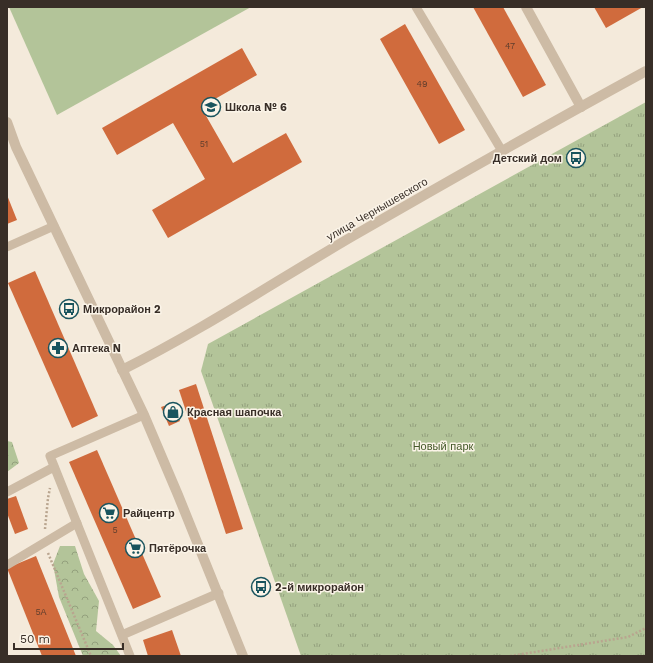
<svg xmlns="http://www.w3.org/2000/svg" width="653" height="663" viewBox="0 0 653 663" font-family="'Work Sans',sans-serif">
<defs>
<pattern id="forest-crowns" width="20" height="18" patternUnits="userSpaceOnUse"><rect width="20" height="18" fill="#b3c499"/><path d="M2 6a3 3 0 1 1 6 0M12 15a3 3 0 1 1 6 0" fill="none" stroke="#93a07d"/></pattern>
<pattern id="park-tufts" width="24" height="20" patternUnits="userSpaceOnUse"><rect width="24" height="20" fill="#b3c499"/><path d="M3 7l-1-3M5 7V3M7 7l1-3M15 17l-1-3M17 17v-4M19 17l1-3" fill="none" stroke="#93a07d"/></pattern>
</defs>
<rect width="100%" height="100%" fill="#f4eadb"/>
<path fill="#b3c499" d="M9 7H251L57 115Z"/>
<g fill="url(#forest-crowns)">
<path d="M7 441 12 442 19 463 7 472Z"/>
<path d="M60 546H75L84 574 99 601 96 631 113 645 121 656H83L59 597 53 564Z"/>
</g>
<path fill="url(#park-tufts)" d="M646 102V656H301L201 371 208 344Z"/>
<g fill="#d06b3d">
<path d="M473 7H503L546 85 523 97Z"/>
<path d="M594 7H643L606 28Z"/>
<path d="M405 24 465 130 439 144 380 39Z"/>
<path d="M242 48 257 75 201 107 233 163 286 133 302 162 168 238 152 210 205 179 173 123 117 155 102 128Z"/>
<path d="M7 195 17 220 7 224Z"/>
<path d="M35 271 98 416 72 428 8 283Z"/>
<path d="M196 384 243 529 226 534 179 390Z"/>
<path d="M173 403 180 421 169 426 161 407Z"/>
<path d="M97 450 161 597 133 609 69 462Z"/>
<path d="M16 496 28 529 15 534 7 513V499Z"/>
<path d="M36 556 76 656H42L7 568Z"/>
<path d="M172 630 181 656H148L143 640Z"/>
</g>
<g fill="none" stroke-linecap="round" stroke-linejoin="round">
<g stroke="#b9a58f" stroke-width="2.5" stroke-dasharray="2 2" stroke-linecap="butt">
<path d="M45 529 48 498 50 488"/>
<path d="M48 553 91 656"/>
<path d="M510 656 628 637 646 628"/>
</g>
<g stroke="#cdbba5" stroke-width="9">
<path d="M416 7 502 151"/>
<path d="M7 247 54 226"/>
<path d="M7 492 54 467"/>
<path d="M7 565 77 523"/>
<path d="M122 635 219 593"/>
<path d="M130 656 50 456 144 415"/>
</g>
<g stroke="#cdbba5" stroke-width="10">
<path d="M526 7 581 107"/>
<path d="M7 122 16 147 144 415 178 495 243 656"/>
<path d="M122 370C202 330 276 281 353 236 450 180 547 125 646 71"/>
</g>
</g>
<defs>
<g id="school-ring" transform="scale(1)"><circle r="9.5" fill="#fbf4e8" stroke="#19545e" stroke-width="1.5"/><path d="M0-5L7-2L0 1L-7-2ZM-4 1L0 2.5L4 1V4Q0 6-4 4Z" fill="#19545e"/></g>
<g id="bus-ring" transform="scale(1)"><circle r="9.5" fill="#fbf4e8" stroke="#19545e" stroke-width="1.5"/><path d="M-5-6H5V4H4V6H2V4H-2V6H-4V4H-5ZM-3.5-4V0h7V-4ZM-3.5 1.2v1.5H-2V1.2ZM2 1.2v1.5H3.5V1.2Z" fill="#19545e"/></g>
<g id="pharmacy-ring" transform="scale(1)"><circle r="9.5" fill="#fbf4e8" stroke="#19545e" stroke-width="1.5"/><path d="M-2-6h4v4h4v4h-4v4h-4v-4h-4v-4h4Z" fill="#19545e"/></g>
<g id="shop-ring" transform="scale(1)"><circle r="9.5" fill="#fbf4e8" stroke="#19545e" stroke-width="1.5"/><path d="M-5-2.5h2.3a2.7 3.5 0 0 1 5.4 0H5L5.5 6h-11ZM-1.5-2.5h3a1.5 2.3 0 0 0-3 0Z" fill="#19545e"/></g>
<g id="supermarket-ring" transform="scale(1)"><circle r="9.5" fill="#fbf4e8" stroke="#19545e" stroke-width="1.5"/><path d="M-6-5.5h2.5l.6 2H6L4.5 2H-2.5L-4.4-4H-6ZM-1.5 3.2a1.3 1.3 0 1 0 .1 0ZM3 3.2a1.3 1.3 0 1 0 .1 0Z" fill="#19545e"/></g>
</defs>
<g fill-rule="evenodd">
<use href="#school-ring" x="211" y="107"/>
<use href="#bus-ring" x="576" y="158"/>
<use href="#bus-ring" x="69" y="309"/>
<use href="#pharmacy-ring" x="58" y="348"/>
<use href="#shop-ring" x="173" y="412"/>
<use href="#supermarket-ring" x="109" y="513"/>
<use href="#supermarket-ring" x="135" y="548"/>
<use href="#bus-ring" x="261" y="587"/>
</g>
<g text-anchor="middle" stroke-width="3" stroke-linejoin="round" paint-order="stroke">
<g font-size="9" fill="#5e3d2c">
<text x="510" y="49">47</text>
<text x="422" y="87">49</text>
<text x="204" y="147">51</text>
<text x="115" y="533">5</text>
<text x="41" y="615">5А</text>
</g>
<g font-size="11" font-weight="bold" fill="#382e27" stroke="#fbf4e8" text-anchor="start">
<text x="225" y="111">Школа № 6</text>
<text x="562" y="162" text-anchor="end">Детский дом</text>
<text x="83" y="313">Микрорайон 2</text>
<text x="72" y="352">Аптека N</text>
<text x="187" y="416">Красная шапочка</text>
<text x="123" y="517">Райцентр</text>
<text x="149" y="552">Пятёрочка</text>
<text x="275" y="591">2-й микрорайон</text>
</g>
<g font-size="11" fill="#382e27" stroke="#fbf4e8">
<text transform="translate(377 209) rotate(-30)" y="4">улица Чернышевского</text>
</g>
<g font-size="11" fill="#445929" stroke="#fbf4e8">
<text x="443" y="450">Новый парк</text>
</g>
</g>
<rect width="653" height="663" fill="none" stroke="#382e27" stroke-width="16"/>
<path d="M14 643v6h109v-6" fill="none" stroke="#382e27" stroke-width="2"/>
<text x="20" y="643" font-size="12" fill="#382e27" stroke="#fbf4e8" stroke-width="3" paint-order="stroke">50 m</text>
</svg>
